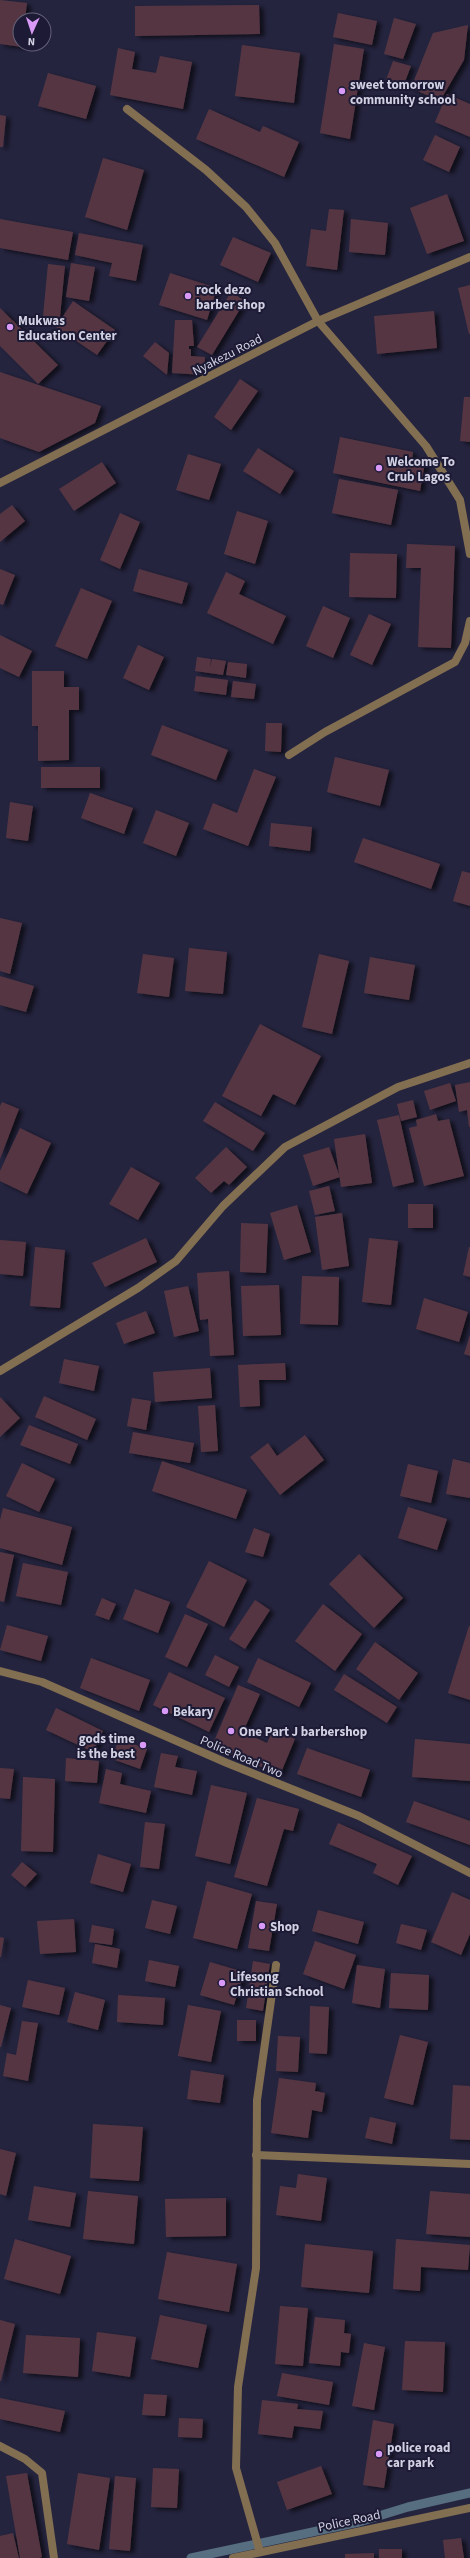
<svg xmlns="http://www.w3.org/2000/svg" width="470" height="2558" viewBox="0 0 470 2558" font-family="'Source Sans 3',sans-serif">
<defs>
<filter id="shadow"><feDropShadow dx="4.5" dy="2.5" stdDeviation="2" flood-color="#0009"/></filter>
</defs>
<rect width="100%" height="100%" fill="#25243f"/>
<g fill="none" stroke-linecap="round" stroke-linejoin="round">
<path stroke="#566e80" stroke-width="9" d="M191 2558 359 2522 408 2507 470 2493"/>
</g>
<g fill="#553642" filter="url(#shadow)">
<path d="M0 0 27 3 25 20H20V44H23L22 47 0 44Z"/>
<path d="M259 5 260 34 135 36V6Z"/>
<path d="M338 13 377 21 372 45 333 37Z"/>
<path d="M394 18 416 24 403 59 384 54Z"/>
<path d="M468 25 464 60 440 101 411 88 433 33Z"/>
<path d="M334 44 364 49 350 139 320 133Z"/>
<path d="M242 45 300 53 294 103 235 96Z"/>
<path d="M118 48 135 52 132 69 156 73 160 56 192 62 183 109 110 95Z"/>
<path d="M393 61 411 66 403 87 386 80Z"/>
<path d="M48 73 96 86 86 119 38 106Z"/>
<path d="M447 94 470 104V137L435 122Z"/>
<path d="M209 109 260 132 263 126 299 142 284 177 196 139Z"/>
<path d="M0 115 6 116 3 147H0Z"/>
<path d="M435 135 460 147 449 172 423 160Z"/>
<path d="M103 158 144 170 127 230 85 217Z"/>
<path d="M447 194 464 241 427 254 410 208Z"/>
<path d="M329 209 344 210 337 270 306 266 311 229 326 231Z"/>
<path d="M0 219 73 232 68 260 0 248Z"/>
<path d="M351 219 388 223 385 255 349 252Z"/>
<path d="M79 233 143 245 136 281 109 276 112 263 75 255Z"/>
<path d="M233 237 271 253 258 282 220 265Z"/>
<path d="M71 263 95 267 89 301 66 297Z"/>
<path d="M48 264 65 266 60 317 43 316Z"/>
<path d="M170 273 217 288 207 320 159 305Z"/>
<path d="M470 285V334H469L458 288Z"/>
<path d="M231 292 245 301 212 355 197 347Z"/>
<path d="M73 301 115 330 97 355 56 327Z"/>
<path d="M0 308 58 365 38 384 0 346Z"/>
<path d="M434 311 437 348 377 354 374 316Z"/>
<path d="M175 320H192L194 346H189V349H191V356L205 357 204 375 172 373Z"/>
<path d="M155 342 169 353 167 375 143 356Z"/>
<path d="M0 372 101 406 95 423 39 452 0 438Z"/>
<path d="M240 379 258 391 231 430 214 417Z"/>
<path d="M464 397H470V442L460 441Z"/>
<path d="M340 437 413 452 412 461 425 463 420 491 333 473Z"/>
<path d="M258 448 294 471 280 494 243 471Z"/>
<path d="M188 454 221 464 209 500 176 490Z"/>
<path d="M102 462 116 483 74 511 59 489Z"/>
<path d="M339 479 398 490 391 525 332 513Z"/>
<path d="M12 505 25 521 0 542V514Z"/>
<path d="M237 511 268 521 255 564 224 554Z"/>
<path d="M120 513 140 522 120 569 100 560Z"/>
<path d="M407 544 455 546 451 648 418 647 421 568H406Z"/>
<path d="M350 553 397 554 396 598 349 597Z"/>
<path d="M0 569 15 575 3 605 0 604Z"/>
<path d="M139 569 188 583 182 604 133 591Z"/>
<path d="M226 572 245 581 239 594 286 616 273 644 207 613Z"/>
<path d="M81 588 112 601 87 659 55 646Z"/>
<path d="M323 606 350 618 333 658 306 646Z"/>
<path d="M369 614 391 624 372 665 350 655Z"/>
<path d="M0 635 32 651 19 677 0 668Z"/>
<path d="M138 645 164 657 149 690 123 678Z"/>
<path d="M197 657 211 659 210 668 212 659 226 661 223 675 195 671Z"/>
<path d="M228 662 247 664 246 678 226 675Z"/>
<path d="M32 671H64V687H79V710H69V760L38 761V726H32Z"/>
<path d="M196 676 228 680 226 695 194 691Z"/>
<path d="M233 681 256 684 254 699 231 697Z"/>
<path d="M266 723H282L281 752 265 751Z"/>
<path d="M162 725 228 750 216 780 151 755Z"/>
<path d="M335 757 389 770 380 806 327 792Z"/>
<rect x="41" y="767" width="59" height="21"/>
<path d="M254 769 276 777 248 846 203 829 213 803 237 813Z"/>
<path d="M90 793 133 808 124 834 81 818Z"/>
<path d="M10 802 33 806 28 841 6 838Z"/>
<path d="M156 810 189 823 176 856 143 843Z"/>
<path d="M271 823 312 827 310 851 269 846Z"/>
<path d="M363 838 440 864 431 889 354 862Z"/>
<path d="M462 871 470 873V906L453 901Z"/>
<path d="M0 918 22 923 10 974 0 971Z"/>
<path d="M189 948 227 952 223 994 185 991Z"/>
<path d="M143 954 174 958 169 997 137 993Z"/>
<path d="M319 954 349 961 332 1034 302 1027Z"/>
<path d="M370 957 415 965 409 1000 364 993Z"/>
<path d="M0 976 34 986 26 1012 0 1005Z"/>
<path d="M260 1024 321 1056 295 1105 273 1094 261 1116 222 1096Z"/>
<path d="M470 1082V1127H469L467 1110 459 1112 455 1085Z"/>
<path d="M450 1083 456 1101 430 1110 424 1091Z"/>
<path d="M413 1100 417 1117 401 1121 397 1104Z"/>
<path d="M2 1102 19 1109 0 1159V1106Z"/>
<path d="M215 1102 265 1133 253 1151 203 1121Z"/>
<path d="M436 1114 438 1121 449 1119 464 1176 424 1186 409 1128 417 1126 416 1120Z"/>
<path d="M399 1115 414 1182 393 1187 377 1120Z"/>
<path d="M20 1128 51 1143 27 1194 0 1181V1171Z"/>
<path d="M365 1134 372 1183 341 1187 334 1139Z"/>
<path d="M226 1147 247 1167 229 1185 224 1181 211 1193 195 1178Z"/>
<path d="M329 1147 340 1177 313 1186 303 1155Z"/>
<path d="M131 1167 160 1183 138 1220 109 1204Z"/>
<path d="M329 1186 335 1211 315 1215 309 1191Z"/>
<rect x="408" y="1204" width="25" height="24"/>
<path d="M297 1205 311 1252 284 1260 270 1213Z"/>
<path d="M342 1213 349 1266 322 1270 315 1217Z"/>
<path d="M241 1223 268 1224 266 1273 240 1272Z"/>
<path d="M146 1238 157 1262 105 1287 92 1263Z"/>
<path d="M369 1238 398 1241 391 1305 362 1302Z"/>
<path d="M0 1240 26 1242 23 1276 0 1274Z"/>
<path d="M35 1247 65 1250 60 1308 30 1306Z"/>
<path d="M469 1247H470V1277L463 1275Z"/>
<path d="M229 1271 234 1355 210 1356 208 1319 200 1320 197 1273Z"/>
<path d="M302 1276 339 1277 338 1325 300 1324Z"/>
<path d="M279 1285 281 1335 243 1336 241 1286Z"/>
<path d="M188 1286 199 1331 174 1337 164 1291Z"/>
<path d="M424 1298 468 1312 459 1342 416 1329Z"/>
<path d="M146 1311 155 1333 124 1344 116 1323Z"/>
<path d="M470 1335V1356L464 1354Z"/>
<path d="M64 1359 99 1366 94 1391 59 1383Z"/>
<path d="M285 1363 286 1380H259L260 1406 240 1407 238 1365Z"/>
<path d="M210 1368 212 1398 155 1402 153 1372Z"/>
<path d="M44 1396 96 1419 87 1440 35 1417Z"/>
<path d="M0 1397 20 1418 0 1437Z"/>
<path d="M132 1398 151 1401 146 1430 127 1426Z"/>
<path d="M215 1405 218 1451 201 1452 198 1406Z"/>
<path d="M29 1425 78 1444 70 1464 20 1445Z"/>
<path d="M133 1432 194 1443 190 1463 129 1453Z"/>
<path d="M305 1435 324 1460 280 1495 250 1457 268 1443 277 1456Z"/>
<path d="M453 1459 470 1463V1498L446 1494Z"/>
<path d="M162 1461 247 1490 236 1519 152 1491Z"/>
<path d="M22 1463 55 1479 39 1512 6 1496Z"/>
<path d="M408 1464 438 1471 431 1503 400 1496Z"/>
<path d="M408 1507 447 1519 437 1550 398 1538Z"/>
<path d="M3 1508 72 1527 62 1565 0 1548V1520Z"/>
<path d="M254 1528 270 1534 263 1557 245 1552Z"/>
<path d="M0 1552 14 1555 4 1602 0 1601Z"/>
<path d="M359 1554 403 1598 374 1628 329 1584Z"/>
<path d="M209 1561 247 1580 224 1627 186 1607Z"/>
<path d="M23 1563 68 1572 61 1605 16 1596Z"/>
<path d="M135 1589 170 1602 158 1633 123 1619Z"/>
<path d="M102 1598 116 1604 109 1620 95 1615Z"/>
<path d="M255 1600 270 1610 245 1649 229 1639Z"/>
<path d="M323 1604 362 1634 335 1671 295 1641Z"/>
<path d="M185 1614 208 1624 187 1667 165 1657Z"/>
<path d="M7 1625 48 1636 41 1661 0 1650Z"/>
<path d="M469 1626H470V1700L448 1693Z"/>
<path d="M375 1642 418 1673 399 1700 356 1669Z"/>
<path d="M215 1655 239 1667 229 1687 205 1675Z"/>
<path d="M91 1658 150 1680 139 1711 80 1688Z"/>
<path d="M258 1658 311 1683 299 1707 247 1682Z"/>
<path d="M169 1672 225 1698 209 1732 153 1705Z"/>
<path d="M344 1674 397 1707 387 1723 334 1690Z"/>
<path d="M238 1685 260 1694 243 1732 267 1743 273 1730 295 1739 280 1775 212 1746Z"/>
<path d="M56 1708 103 1731 93 1752 46 1730Z"/>
<path d="M119 1739 147 1749 140 1769 112 1759Z"/>
<path d="M415 1739 470 1744V1781L412 1777Z"/>
<path d="M307 1748 370 1770 361 1797 297 1774Z"/>
<path d="M161 1753 178 1756 175 1767 197 1771 192 1795 154 1787Z"/>
<path d="M66 1758 99 1761 97 1783 65 1781Z"/>
<path d="M0 1768 14 1769 10 1799 0 1798Z"/>
<path d="M106 1769 122 1773 120 1784 151 1791 146 1813 99 1803Z"/>
<path d="M23 1777 55 1779 53 1852 21 1851Z"/>
<path d="M211 1785 247 1793 230 1864 195 1856Z"/>
<path d="M257 1798 299 1809 293 1831 284 1829 267 1886 234 1877Z"/>
<path d="M414 1801 470 1821V1845L406 1822Z"/>
<path d="M145 1822 165 1824 159 1869 140 1867Z"/>
<path d="M338 1823 412 1856 398 1885 373 1873 377 1864 329 1844Z"/>
<path d="M98 1854 131 1864 123 1892 90 1883Z"/>
<path d="M22 1862 37 1874 25 1887 11 1875Z"/>
<path d="M207 1881 252 1894 237 1949 193 1938Z"/>
<path d="M452 1892 470 1900V1934L461 1955 431 1942Z"/>
<path d="M152 1900 177 1906 170 1934 145 1928Z"/>
<path d="M256 1901 277 1904 269 1951 248 1948Z"/>
<path d="M318 1910 364 1922 358 1944 312 1931Z"/>
<path d="M74 1919 76 1952 40 1954 37 1921Z"/>
<path d="M401 1924 427 1930 421 1950 396 1943Z"/>
<path d="M92 1925 114 1929 112 1945 89 1942Z"/>
<path d="M0 1937 4 1938 1 1957H0Z"/>
<path d="M315 1941 356 1955 344 1989 303 1974Z"/>
<path d="M95 1944 120 1949 117 1968 92 1963Z"/>
<path d="M149 1960 179 1966 175 1987 145 1981Z"/>
<path d="M253 1961 270 1964 263 2011 246 2008Z"/>
<path d="M210 1962 244 1972 234 2005 200 1995Z"/>
<path d="M357 1965 385 1969 380 2008 352 2003Z"/>
<path d="M391 1973 429 1975 428 2010 389 2008Z"/>
<path d="M28 1980 65 1988 59 2015 22 2007Z"/>
<path d="M75 1992 105 2000 98 2030 67 2022Z"/>
<path d="M118 1995 165 1998 163 2025 117 2022Z"/>
<path d="M0 2005 11 2008 1 2047H0Z"/>
<path d="M188 2005 221 2011 211 2062 178 2056Z"/>
<path d="M310 2006 329 2007 327 2054 309 2053Z"/>
<rect x="237" y="2020" width="19" height="21"/>
<path d="M22 2021 38 2023 28 2081 3 2076 7 2053 16 2055Z"/>
<path d="M400 2035 428 2042 413 2105 384 2098Z"/>
<path d="M278 2036 300 2037 298 2072 276 2071Z"/>
<path d="M191 2070 224 2075 220 2103 187 2099Z"/>
<path d="M279 2078 316 2083 315 2091 325 2093 322 2112 312 2110 308 2138 271 2133Z"/>
<path d="M453 2085 470 2086V2140L450 2139Z"/>
<path d="M370 2117 396 2123 392 2144 365 2138Z"/>
<path d="M93 2124 143 2127 139 2181 90 2178Z"/>
<path d="M0 2149 16 2153 6 2196 0 2194Z"/>
<path d="M298 2174 327 2178 321 2221 276 2215 280 2186 296 2188Z"/>
<path d="M34 2186 76 2193 70 2227 28 2220Z"/>
<path d="M88 2191 138 2196 134 2244 83 2239Z"/>
<path d="M430 2191 470 2194V2237L426 2234Z"/>
<path d="M226 2198V2236L166 2237 165 2199Z"/>
<path d="M15 2239 71 2256 60 2294 4 2279Z"/>
<path d="M396 2239 470 2245 468 2270 421 2267 420 2291 393 2289Z"/>
<path d="M305 2244 373 2251 369 2293 301 2287Z"/>
<path d="M167 2252 237 2264 229 2312 158 2299Z"/>
<path d="M280 2306 308 2308 303 2366 275 2364Z"/>
<path d="M160 2315 207 2325 198 2368 151 2359Z"/>
<path d="M315 2317 345 2320 344 2333 351 2334 349 2353 341 2352 340 2366 309 2363Z"/>
<path d="M0 2320 15 2324 1 2381H0Z"/>
<path d="M97 2332 136 2337 130 2377 92 2371Z"/>
<path d="M26 2335 80 2338 78 2377 23 2373Z"/>
<path d="M405 2341 445 2342 443 2392 402 2390Z"/>
<path d="M364 2343 385 2347 374 2410 352 2406Z"/>
<path d="M282 2373 333 2382 329 2405 277 2396Z"/>
<path d="M144 2394 167 2395 165 2416 142 2415Z"/>
<path d="M0 2398 65 2411 60 2432 0 2419Z"/>
<path d="M262 2400 298 2404 297 2409 323 2411 320 2429 294 2426 292 2438 258 2434Z"/>
<path d="M179 2418 203 2419 202 2438 178 2437Z"/>
<path d="M373 2420 394 2424 384 2488 363 2485Z"/>
<path d="M321 2466 332 2494 287 2510 277 2482Z"/>
<path d="M153 2468 179 2469 177 2508 151 2507Z"/>
<path d="M27 2473 42 2557 39 2558H20L6 2476Z"/>
<path d="M78 2473 110 2478 99 2550 67 2544Z"/>
<path d="M115 2476 136 2478 130 2551 109 2549Z"/>
<path d="M13 2533 19 2558H0V2536Z"/>
<path d="M461 2538 464 2558H445L443 2540Z"/>
<rect x="379" y="2549" width="23" height="9"/>
<path d="M374 2553V2558H345V2554Z"/>
</g>
<g fill="none" stroke-linecap="round" stroke-linejoin="round">
<g stroke="#826e51" stroke-width="8">
<path d="M127 109 206 170 246 207 275 243 318 321 426 446 460 500 470 554"/>
<path d="M0 483 318 321 470 257"/>
<path d="M289 755 325 732 455 662 465 643 470 621"/>
<path d="M0 1371 138 1288 176 1261 223 1206 285 1147 398 1087 470 1063"/>
<path d="M0 1671 42 1682 227 1763 359 1816 470 1873"/>
<path d="M256 2155 470 2164"/>
<path d="M0 2446 25 2459 42 2473 54 2558"/>
<path d="M260 2552 236 2468 238 2387 256 2268 257 2100 276 1965"/>
<path d="M233 2558 470 2508"/>
</g>
</g>
<g fill="#d99af7" stroke="#1c1a34" stroke-width="1.5">
<circle cx="342" cy="91" r="4"/>
<circle cx="188" cy="296" r="4"/>
<circle cx="10" cy="327" r="4"/>
<circle cx="379" cy="468" r="4"/>
<circle cx="165" cy="1711" r="4"/>
<circle cx="231" cy="1731" r="4"/>
<circle cx="143" cy="1745" r="4"/>
<circle cx="262" cy="1926" r="4"/>
<circle cx="222" cy="1983" r="4"/>
<circle cx="379" cy="2454" r="4"/>
</g>
<g text-anchor="middle" stroke-width="4" stroke-linejoin="round" paint-order="stroke">
<g font-size="13" font-weight="bold" fill="#d1d1e3" stroke="#1c1a34" text-anchor="start">
<text x="350" y="89">sweet tomorrow<tspan x="350" dy="15">community school</tspan></text>
<text x="196" y="294">rock dezo<tspan x="196" dy="15">barber shop</tspan></text>
<text x="18" y="325">Mukwas<tspan x="18" dy="15">Education Center</tspan></text>
<text x="387" y="466">Welcome To<tspan x="387" dy="15">Crub Lagos</tspan></text>
<text x="173" y="1716">Bekary</text>
<text x="239" y="1736">One Part J barbershop</text>
<text x="135" y="1743" text-anchor="end">gods time<tspan x="135" dy="15">is the best</tspan></text>
<text x="270" y="1931">Shop</text>
<text x="230" y="1981">Lifesong<tspan x="230" dy="15">Christian School</tspan></text>
<text x="387" y="2452">police road<tspan x="387" dy="15">car park</tspan></text>
</g>
<g font-size="13" fill="#d1d1e3" stroke="#1c1a34">
<text transform="translate(227 354) rotate(-27)" y="5">Nyakezu Road</text>
<text transform="translate(242 1756) rotate(23)" y="5">Police Road Two</text>
<text transform="translate(349 2520) rotate(-12)" y="5">Police Road</text>
</g>
</g>
<g transform="translate(32 32) rotate(183)"><circle r="19" fill="#1c1a34" stroke="#64637a"/>
<path d="M0-3L7 15L0 10L-7 15Z" fill="#d99af7"/>
<text y="-6" font-size="11" font-weight="bold" text-anchor="middle" fill="#d1d1e3">N</text>
</g>
</svg>
